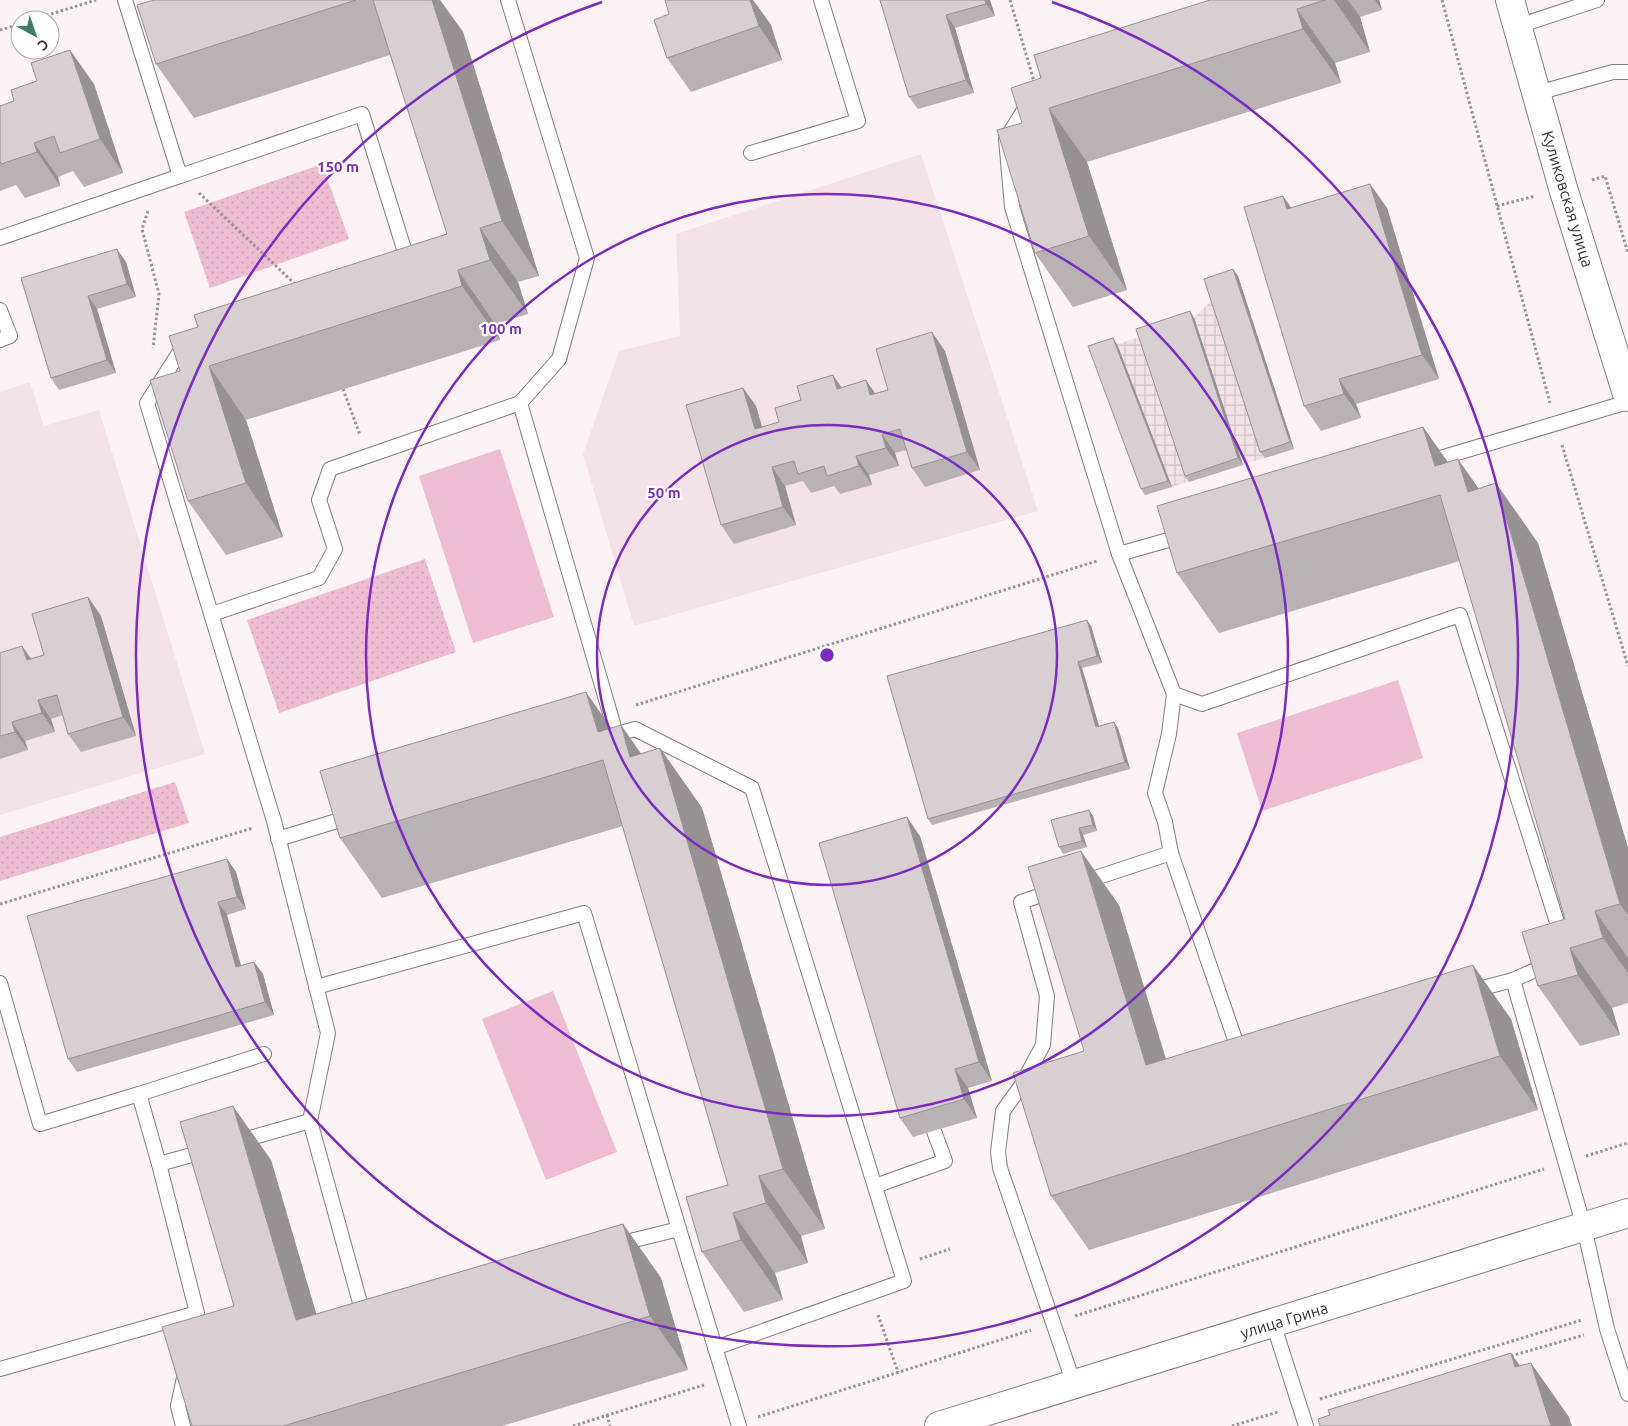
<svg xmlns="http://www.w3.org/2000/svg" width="1628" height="1426" viewBox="0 0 1628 1426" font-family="Ubuntu,sans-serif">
<defs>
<pattern id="industrial-grid" width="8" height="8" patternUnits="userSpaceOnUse" patternTransform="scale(1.25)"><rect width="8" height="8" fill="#f3e3e9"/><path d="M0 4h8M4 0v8" fill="none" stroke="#d1c3c8"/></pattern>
<pattern id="grass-dots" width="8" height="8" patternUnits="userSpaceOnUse" patternTransform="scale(1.25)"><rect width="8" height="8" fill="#eebdd2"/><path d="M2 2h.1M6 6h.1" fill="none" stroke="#cda3b5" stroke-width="1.8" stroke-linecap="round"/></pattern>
</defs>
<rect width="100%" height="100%" fill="#fbf2f5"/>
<g fill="#f3e3e9">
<path d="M921 154 1038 511 634 626 583 454 619 351 680 336 676 234Z"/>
<path d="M30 382 44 426 99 410 205 754 0 815V392Z"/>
</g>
<path fill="url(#industrial-grid)" d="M1238 276 1294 449 1145 495 1092 353 1194 318 1213 299 1209 285Z"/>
<g fill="url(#grass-dots)">
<path d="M322 164 349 239 210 288 184 212Z"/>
<path d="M425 559 456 652 279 713 247 620Z"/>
<path d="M175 782 189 823 0 881V837Z"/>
</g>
<g fill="#eebdd2">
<path d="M500 449 554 617 473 643 419 476Z"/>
<path d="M1398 680 1423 758 1262 811 1237 733Z"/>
<path d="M553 991 617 1152 546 1180 482 1019Z"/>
</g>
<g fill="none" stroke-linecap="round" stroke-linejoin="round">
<g stroke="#847d80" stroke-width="16">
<g id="lane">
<path d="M125 0 180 176 362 114 409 265"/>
<path d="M1518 26 1597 0"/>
<path d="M1537 93 1613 72H1628"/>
<path d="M1029 102 1006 139 1012 207 1119 554"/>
<path d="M751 153 858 121 821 0"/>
<path d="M0 238 180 176"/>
<path d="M0 310 10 336 0 340"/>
<path d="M186 342 147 403 274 821 328 1033 310 1121 236 1142"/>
<path d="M520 403 616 734"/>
<path d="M1427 462 1628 402"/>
<path d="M212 614 319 578 335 549 319 500 330 469 520 403 559 359 587 258 508 0"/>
<path d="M1174 694 1119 554 1186 535"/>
<path d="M610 736 635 729 752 788 904 1281 715 1348"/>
<path d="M278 839 353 816"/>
<path d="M1083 882 1171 853"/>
<path d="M1053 891 1021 902 1047 996 1043 1045 1021 1086 1003 1111 998 1152 1000 1168C1024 1240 1050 1312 1074 1384"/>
<path d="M1513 980 1551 963"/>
<path d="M0 983 40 1124 139 1094 159 1164"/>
<path d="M316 987 584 913 679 1229"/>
<path d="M1471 991 1513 980 1584 1227 1607 1329 1628 1394"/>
<path d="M1243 1050 1239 1051 1171 853 1165 822 1155 793 1169 734 1174 694 1202 704 1460 615 1562 938"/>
<path d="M139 1094 264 1054"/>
<path d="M310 1121 362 1310 372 1307"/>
<path d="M875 1186 945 1161 934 1131"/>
<path d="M618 1244 679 1229 739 1426"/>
<path d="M1273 1323 1306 1426"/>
<path d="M0 1369 197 1313 159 1164 206 1151"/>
<path d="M183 1426 178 1406 185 1373"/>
</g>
</g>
<g stroke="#847d80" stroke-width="30">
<g id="secondary">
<path d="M1510 0 1563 188 1628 397"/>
<path d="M939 1426 1628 1213"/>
</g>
</g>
<g stroke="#9a9396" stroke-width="3" stroke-dasharray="2.5 2.5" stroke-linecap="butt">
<path d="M1010 0 1034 81"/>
<path d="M1442 0 1550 403"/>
<path d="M32 20 96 0"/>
<path d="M0 30 20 24"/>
<path d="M1592 180 1605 176 1628 253"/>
<path d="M199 193 296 285"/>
<path d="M1497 206 1535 196"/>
<path d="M148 211 142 229 159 294 153 348"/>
<path d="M343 389 360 435"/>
<path d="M1562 445 1628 666"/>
<path d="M636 705 1097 561"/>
<path d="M0 904 253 828"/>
<path d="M1586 1156 1628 1143"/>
<path d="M920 1259 950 1249"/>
<path d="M878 1315 898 1372"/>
<path d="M1075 1316 1544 1169"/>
<path d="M1511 1356 1584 1335"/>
<path d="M1320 1399 1582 1320"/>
<path d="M607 1415 610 1426"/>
<path d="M758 1417 1031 1330"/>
<path d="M573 1426 704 1385"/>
<path d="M1232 1426 1278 1412"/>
</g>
<use href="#lane" stroke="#fff" stroke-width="14"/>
<use href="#secondary" stroke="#fff" stroke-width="28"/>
</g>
<g fill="#b9b2b5">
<path d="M154 0H440L463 32 539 276 518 282 528 314 495 324 500 340 246 420 283 537 226 555 188 501 180 371 198 327 447 234 390 55 194 118 156 64Z"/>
<path d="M665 0H754H753L771 25 782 60 691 92 667 58 669 14Z"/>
<path d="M880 0H990L995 16 955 28 974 93 918 109 909 97Z"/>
<path d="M1210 0H1379L1382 10 1360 17 1370 52 1335 63 1341 83 1087 162 1127 290 1073 307 1035 253 1022 123 1041 78Z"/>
<path d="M94 84 123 173 84 187 73 171 58 177 60 186 25 198 16 185 0 191V106Z"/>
<path d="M1370 184 1387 208 1439 379 1356 404 1361 418 1321 431 1304 406 1283 196 1291 208Z"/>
<path d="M126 262 136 297 97 309 116 373 59 390 51 378 21 278Z"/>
<path d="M1238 276 1294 449 1265 458 1260 452Z"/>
<path d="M1190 311 1194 318 1243 465 1189 482 1185 476Z"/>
<path d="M1117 344 1172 487 1145 495 1141 489Z"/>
<path d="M945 351 980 470 925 487 912 468 907 450 895 453 899 466 869 475 872 485 840 494 834 486 811 493 803 481 785 486 796 525 734 544 721 525 743 388 756 406 762 427 779 422 842 388 875 393 888 390Z"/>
<path d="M1423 427 1448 462 1478 488 1538 543 1628 848V1003L1612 1008 1620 1035 1580 1046 1538 986 1565 919 1460 561 1219 633 1177 573Z"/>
<path d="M88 597 101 616 136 736 81 752 68 734 63 715 51 719 55 732 25 741 28 750 0 759V653L31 659 44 655Z"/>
<path d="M1091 626 1102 663 1082 668 1099 726 1118 728 1130 769 932 825 928 819Z"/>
<path d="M621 725 641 754 660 748 702 808 825 1229 801 1236 808 1263 775 1273 783 1300 744 1312 702 1252 728 1185 623 826 382 898 340 838 611 728Z"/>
<path d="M1089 810 1093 816 1097 831 1083 835 1087 847 1063 854 1059 847Z"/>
<path d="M920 836 992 1081 968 1088 977 1118 913 1137 900 1118Z"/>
<path d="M227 859 236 872 246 909 227 915 241 966 254 962 263 974 274 1015 77 1072 68 1059Z"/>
<path d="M1119 905 1166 1059 1511 1019 1538 1110 1089 1250 1051 1196 1084 1051Z"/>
<path d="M271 1160 316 1314 623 1224 661 1278 688 1370 502 1426H192L234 1306Z"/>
</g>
<g fill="#969193">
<path d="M432 0H440L463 32 539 276 502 221Z"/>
<path d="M750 0H753L771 25 782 60 759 26Z"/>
<path d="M985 0H990L995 16 986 4Z"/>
<path d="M1334 0H1348L1360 17 1370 52Z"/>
<path d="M1375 0H1379L1382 10Z"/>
<path d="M1297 9 1335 63 1341 83 1303 29Z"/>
<path d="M946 15 955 28 974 93 966 80Z"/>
<path d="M70 50 94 84 123 173 100 139Z"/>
<path d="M1049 108 1087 162 1127 290 1089 236Z"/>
<path d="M34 143 58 177 60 186 37 152Z"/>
<path d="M1370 184 1387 208 1439 379 1422 355Z"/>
<path d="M1283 196 1300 220 1287 209Z"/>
<path d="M480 228 518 282 528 314 490 260Z"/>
<path d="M117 249 126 262 136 297 127 284Z"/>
<path d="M1233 269 1238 276 1294 449 1290 442Z"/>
<path d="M458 270 495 324 500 340 462 286Z"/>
<path d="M88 296 97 309 116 373 107 360Z"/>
<path d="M1190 311 1194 318 1243 465 1238 458Z"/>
<path d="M932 332 945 351 980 470 967 452Z"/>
<path d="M1113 338 1117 344 1172 487 1168 481Z"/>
<path d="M209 366 246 420 283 537 246 483Z"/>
<path d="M833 375 846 394 837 389Z"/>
<path d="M1339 379 1356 404 1361 418 1344 394Z"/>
<path d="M866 380 879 399 870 395Z"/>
<path d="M743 388 756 406 768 448 755 429Z"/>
<path d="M1423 427 1465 487 1435 466Z"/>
<path d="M882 434 895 453 899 466 886 448Z"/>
<path d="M856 456 869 475 872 485 859 466Z"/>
<path d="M1458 459 1500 519 1468 492Z"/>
<path d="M772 467 785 486 796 525 783 507Z"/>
<path d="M1496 483 1538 543 1628 848V915L1620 904Z"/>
<path d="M88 597 101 616 136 736 123 717Z"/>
<path d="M1087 620 1091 626 1102 663 1097 656Z"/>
<path d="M22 646 35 664 27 660Z"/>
<path d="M1078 662 1082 668 1101 733 1096 727Z"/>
<path d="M586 692 628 752 598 732Z"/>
<path d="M38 700 51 719 55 732 42 713Z"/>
<path d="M12 722 25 741 28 750 15 732Z"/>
<path d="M1114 722 1118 728 1130 769 1125 762Z"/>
<path d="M621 725 663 785 630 757Z"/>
<path d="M660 748 702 808 825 1229 783 1169Z"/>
<path d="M1089 810 1093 816 1097 831 1093 825Z"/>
<path d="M907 817 920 836 992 1081 979 1062Z"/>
<path d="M1079 828 1083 835 1087 847 1082 841Z"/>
<path d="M1081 851 1119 905 1184 1119 1146 1065Z"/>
<path d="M227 859 236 872 246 909 237 897Z"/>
<path d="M218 902 227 915 245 980 236 967Z"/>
<path d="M1595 911 1628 958V973L1603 938Z"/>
<path d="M1570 948 1612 1008 1620 1035 1578 975Z"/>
<path d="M254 962 263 974 274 1015 265 1002Z"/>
<path d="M1473 965 1511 1019 1538 1110 1500 1056Z"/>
<path d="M955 1069 968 1088 977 1118 964 1099Z"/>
<path d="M233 1106 271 1160 334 1374 296 1320Z"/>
<path d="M759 1176 801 1236 808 1263 766 1203Z"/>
<path d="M733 1213 775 1273 783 1300 741 1240Z"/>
<path d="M623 1224 661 1278 688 1370 650 1316Z"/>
<path d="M1511 1353 1541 1396 1531 1363 1569 1417 1572 1426H1551L1515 1367Z"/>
</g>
<g fill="#d7cfd2" stroke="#969193">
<path d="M154 0H356L156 64 137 5Z"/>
<path d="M373 0H432L502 221 480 228 490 260 458 270 462 286 209 366 246 483 188 501 150 380 180 371 169 336 198 327 194 315 447 234Z"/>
<path d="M665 0H750L759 26 667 58 654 20 669 14Z"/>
<path d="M880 0H985L986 4 946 15 966 80 909 97Z"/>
<path d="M1210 0H1325L1297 9 1303 29 1049 108 1089 236 1035 253 997 130 1022 123 1011 88 1041 78 1034 55Z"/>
<path d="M70 50 100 139 60 153 54 136 34 143 37 152 1 164 0 161V106L14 101 11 90 37 81 31 63Z"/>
<path d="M1370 184 1422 355 1339 379 1344 394 1304 406 1244 207 1283 196 1287 209Z"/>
<path d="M117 249 127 284 88 296 107 360 51 378 21 278Z"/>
<path d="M1233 269 1290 442 1260 452 1204 279Z"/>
<path d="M1190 311 1238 458 1185 476 1136 329Z"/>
<path d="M932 332 967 452 912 468 900 429 882 434 886 448 856 456 859 466 827 476 824 466 798 474 794 461 772 467 783 507 721 525 686 405 743 388 755 429 779 422 775 408 801 400 797 386 833 375 837 389 866 380 870 395 888 390 876 349Z"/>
<path d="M1113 338 1168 481 1141 489 1088 346Z"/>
<path d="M1423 427 1435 466 1458 459 1468 492 1496 483 1620 904 1595 911 1603 938 1570 948 1578 975 1538 986 1522 932 1565 919 1440 495 1177 573 1157 506Z"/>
<path d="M88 597 123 717 68 734 57 695 38 700 42 713 12 722 15 732 0 736V653L22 646 27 660 44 655 32 614Z"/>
<path d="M1087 620 1097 656 1078 662 1096 727 1114 722 1125 762 928 819 887 676Z"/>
<path d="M586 692 598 732 621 725 630 757 660 748 783 1169 759 1176 766 1203 733 1213 741 1240 702 1252 686 1197 728 1185 603 760 340 838 320 771Z"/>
<path d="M1089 810 1093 825 1079 828 1082 841 1059 847 1051 820Z"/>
<path d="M907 817 979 1062 955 1069 964 1099 900 1118 819 843Z"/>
<path d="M1081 851 1146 1065 1473 965 1500 1056 1051 1196 1013 1073 1084 1051 1028 867Z"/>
<path d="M227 859 237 897 218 902 236 967 254 962 265 1002 68 1059 27 916Z"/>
<path d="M233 1106 296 1320 623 1224 650 1316 283 1426H192L162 1327 234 1306 180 1122Z"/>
<path d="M1511 1353 1515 1367 1531 1363 1551 1426H1320L1318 1419 1330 1415 1328 1410Z"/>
</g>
<g fill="none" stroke="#7b2cbf" stroke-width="2.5">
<circle cx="827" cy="655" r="230"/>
<circle cx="827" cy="655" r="461"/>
<path d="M1052 2A691 691 0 1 1 602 2"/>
</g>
<g text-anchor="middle" stroke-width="4.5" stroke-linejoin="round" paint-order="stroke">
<g font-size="16" fill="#353133" stroke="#fff">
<text transform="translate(1568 199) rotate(73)" y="6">Куликовская улица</text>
<text transform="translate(1284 1320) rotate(-17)" y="6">улица Грина</text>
</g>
</g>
<circle cx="827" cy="655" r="8" fill="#7b2cbf" stroke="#fff" stroke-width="2.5"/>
<g font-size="15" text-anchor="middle" font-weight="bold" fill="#7b2cbf" stroke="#fff" stroke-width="4.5" stroke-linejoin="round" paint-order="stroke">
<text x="338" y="172">150 m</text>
<text x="501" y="334">100 m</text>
<text x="664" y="498">50 m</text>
</g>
<g transform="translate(35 35) rotate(140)"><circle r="24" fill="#ffffff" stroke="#aeadad"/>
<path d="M0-4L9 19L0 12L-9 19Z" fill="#407e6c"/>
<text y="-8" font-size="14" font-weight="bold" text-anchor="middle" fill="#353133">С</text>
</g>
</svg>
